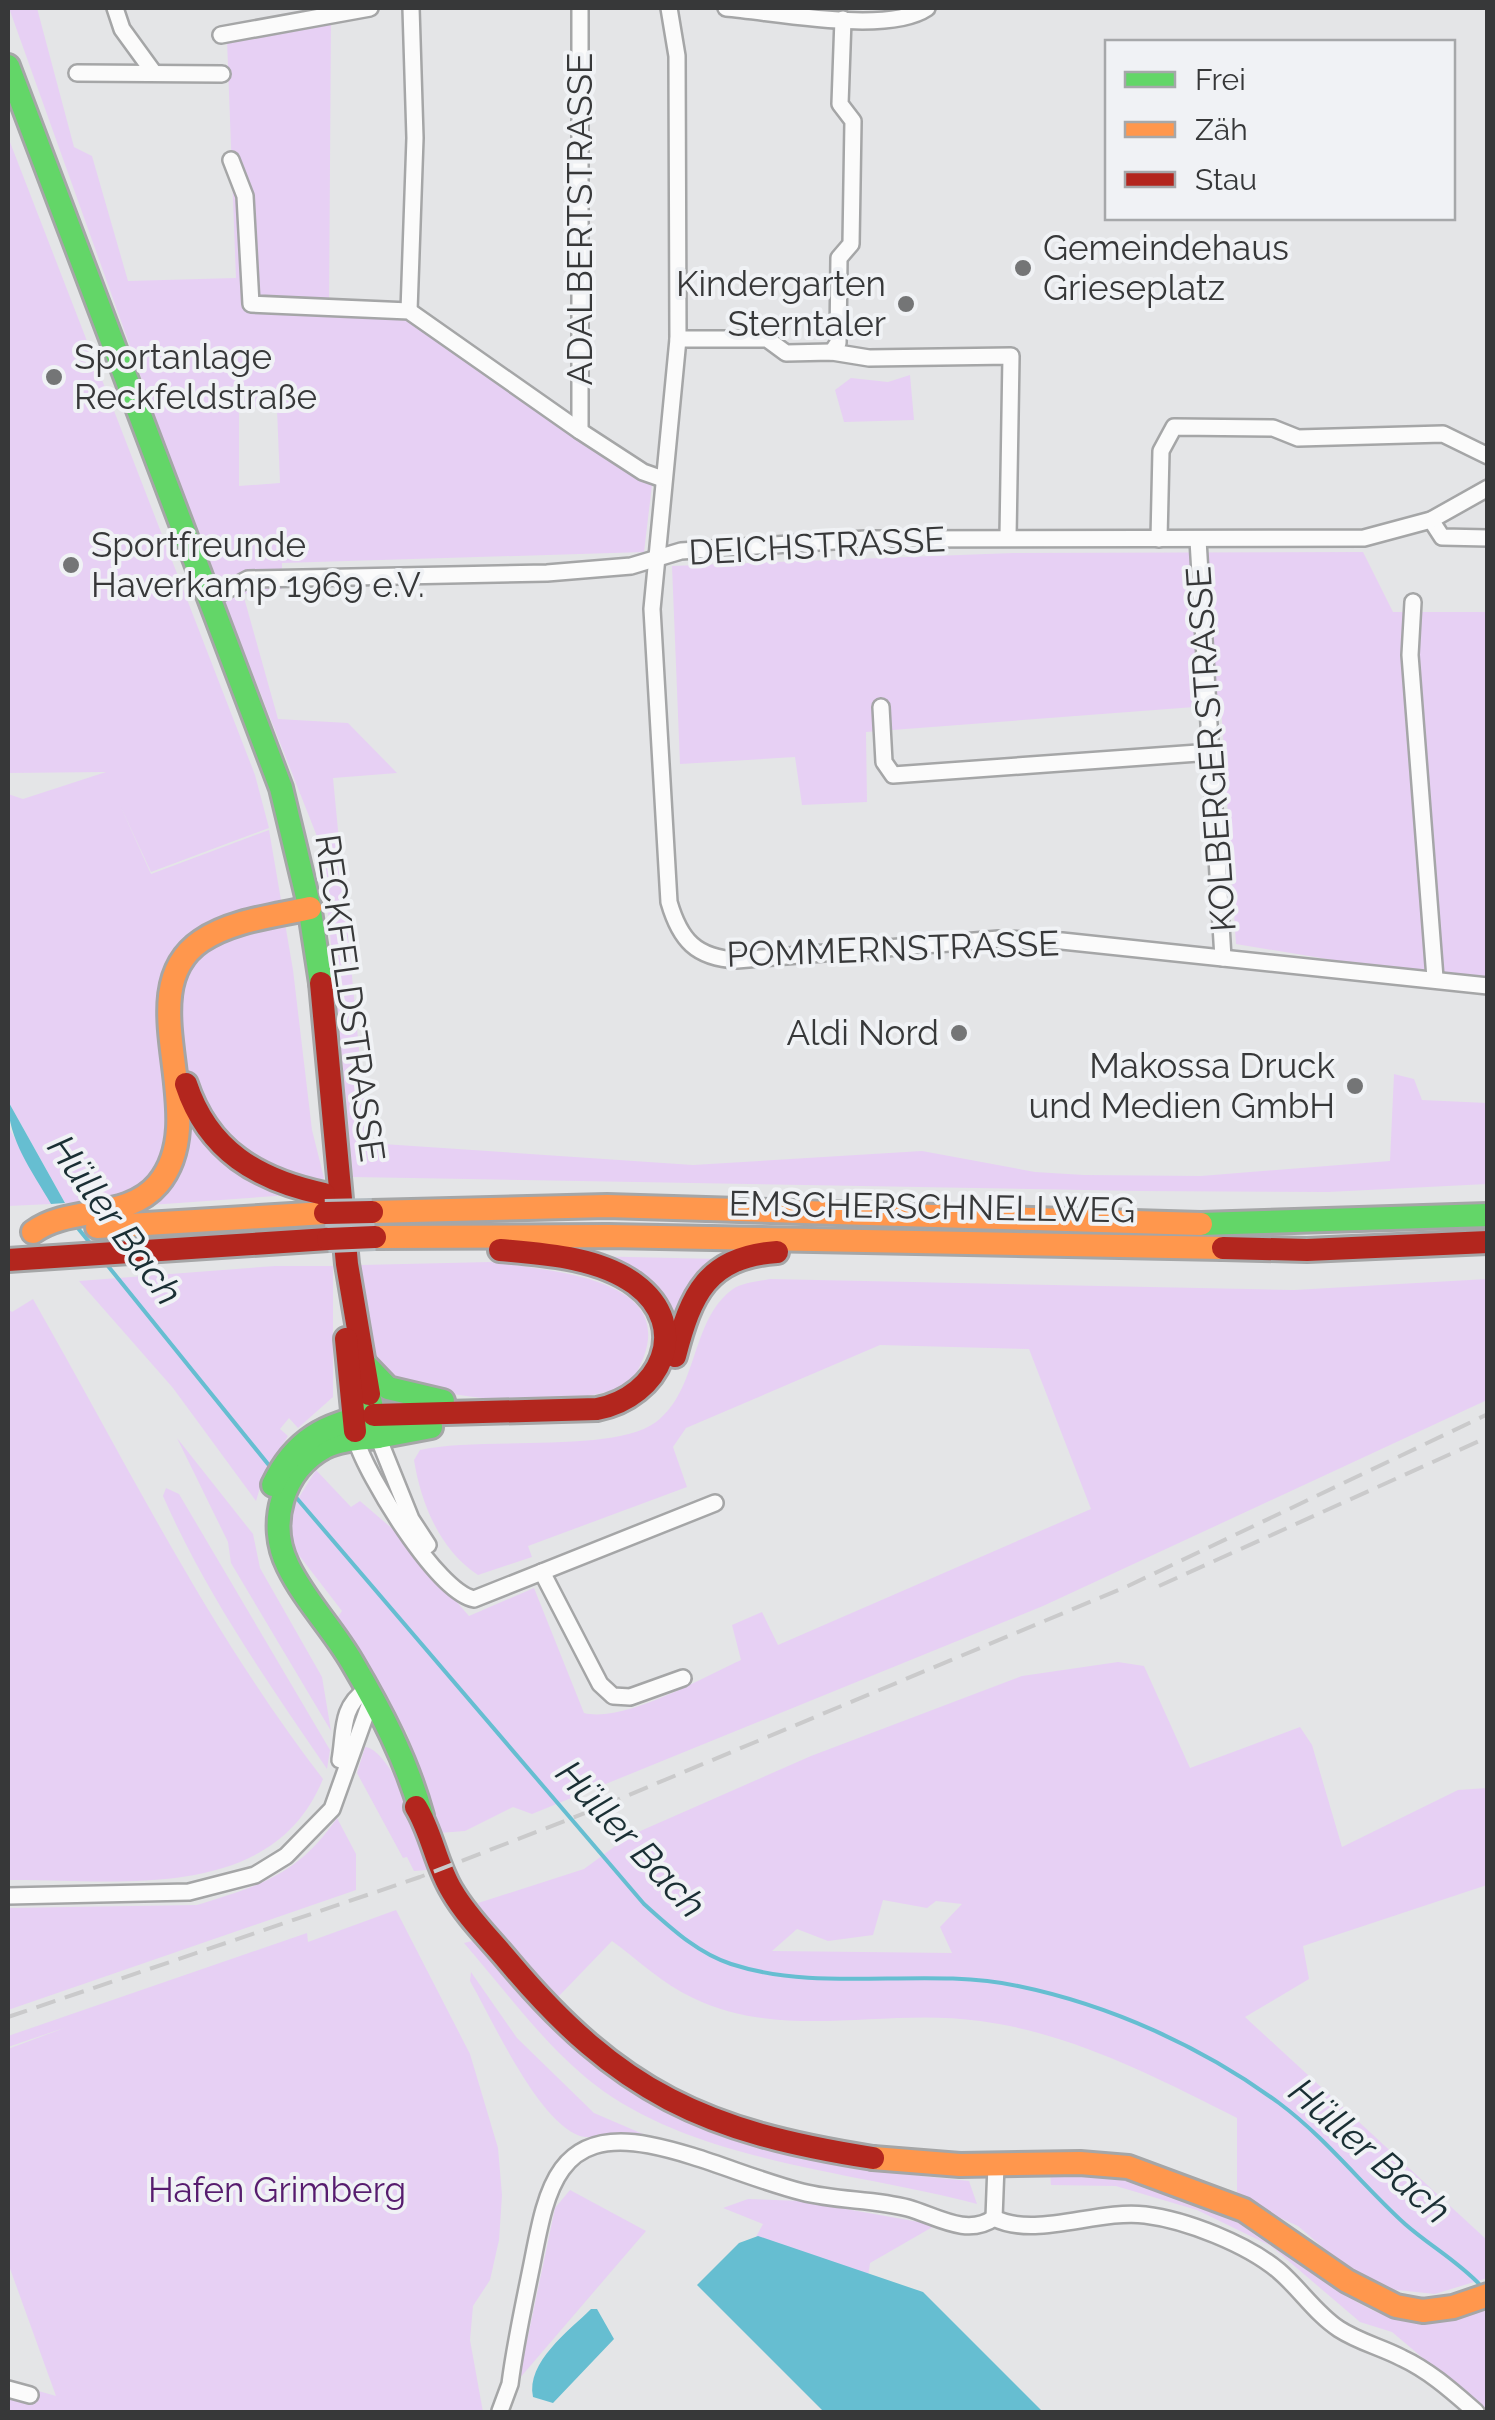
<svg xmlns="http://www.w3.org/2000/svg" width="1495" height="2420" viewBox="0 0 1495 2420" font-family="Raleway,sans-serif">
<rect width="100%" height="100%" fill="#e4e5e7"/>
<g fill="#e7d0f4" fill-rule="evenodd">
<path d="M9 8H37L74 147 92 156 128 281 236 278 227 40 331 19 329 309 402 316 652 485 644 552 282 563V589L243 594 278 719 348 723 397 773 333 778 368 1143 693 1165 922 1151 1035 1172 1084 1175 1201 1176 1390 1161 1394 1074 1414 1079 1422 1100 1487 1103V1184L1328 1192 1139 1191 353 1177 322 849 194 525ZM239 405 277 409 280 483 239 486Z"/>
<path d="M8 137 255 775 269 828 151 872 119 803 151 874 269 830 293 970 312 1130 324 1178 304 1194 136 1206 65 1203 8 1101V794L23 799 106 772 8 773Z"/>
<path d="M910 375 914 420 844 422 835 390 851 378 888 382Z"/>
<path d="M1363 552 1393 612H1487V977L1345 962 1236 944 1221 705 866 732 867 802 802 805 795 757 680 764 672 566 1013 553Z"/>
<path d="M8 1126 51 1204 8 1206Z"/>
<path d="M584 1256 720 1259 673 1329Z"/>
<path d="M491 1262C561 1272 699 1280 629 1385 554 1412 476 1399 399 1385L370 1347 361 1265Z"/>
<path d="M275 1266H333V1397L298 1428 289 1418 280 1429 288 1436 264 1474 256 1501 173 1388 79 1281Z"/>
<path d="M770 1279 1294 1290 1487 1279V1400L1043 1606 532 1814 513 1807 465 1831 439 1833 407 1733 334 1623 342 1611 288 1541 293 1507 316 1470 351 1507 360 1501 395 1531 469 1616 534 1588 584 1713C624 1723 702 1678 741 1660L732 1625 762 1612 778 1645 1091 1509 1029 1349 880 1345 686 1428 673 1447 687 1487 528 1546 532 1557 478 1575C440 1550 421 1504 414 1460L420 1450C479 1436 613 1454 656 1422 699 1390 690 1320 733 1289 741 1283 760 1281 770 1279Z"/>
<path d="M33 1299C126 1462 208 1630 323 1779 272 1904 119 1879 8 1880V1309L12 1312Z"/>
<path d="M177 1438 253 1534 260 1568 322 1677 331 1731 231 1563 228 1542Z"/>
<path d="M166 1488 179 1494 330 1750 327 1769C267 1681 206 1594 163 1496Z"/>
<path d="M1118 1662 1144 1666 1190 1768 1300 1727 1312 1745 1342 1847 1458 1790 1487 1788V1885L1303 1946 1309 1979 1245 2017 1487 2240V2278L1435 2294 1369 2287 1298 2226 1237 2198V2118C1156 2077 1071 2033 980 2021 884 2007 785 2042 693 1998 664 1985 638 1960 612 1941L558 1997 521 1966 475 1904 584 1869 629 1836 811 1756 1022 1676ZM883 1900 927 1908 936 1901 962 1904 940 1927 952 1953 772 1951 797 1929 828 1941 873 1935Z"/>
<path d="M365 1747C390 1748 431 1846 427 1870L414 1871 407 1857 403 1858 357 1773Z"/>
<path d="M337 1818 356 1854V1890L8 2010V1908L197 1905C259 1886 298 1875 337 1818Z"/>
<path d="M396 1910 470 2054 498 2148 502 2195 499 2240 490 2280 473 2306 470 2340 483 2412H8V2393L35 2390 56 2396 8 2263V2049L67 2027 8 2047V2036L307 1933 308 1942Z"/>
<path d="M476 1940 557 2030 623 2088 777 2148 854 2169 969 2181 977 2204C857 2172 694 2162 594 2084 544 2045 505 1990 464 1943Z"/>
<path d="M471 1972 517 2038 594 2113 657 2140C640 2138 589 2139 580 2136 538 2122 493 2021 470 1981Z"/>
<path d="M1050 2171C1113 2176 1154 2179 1213 2206 1234 2217 1262 2227 1280 2242 1353 2301 1390 2347 1487 2302V2412L1392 2332 1360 2322 1271 2246 1197 2210 1116 2186 1051 2185Z"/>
<path d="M570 2190 646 2231 519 2379 555 2208Z"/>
<path d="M748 2199 801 2201 936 2225 870 2263 868 2277 756 2237 763 2224 723 2208Z"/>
</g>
<g fill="#66bed1">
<path d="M8 1101 65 1203 51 1204C32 1171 8 1140 8 1101Z"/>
<path d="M758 2236 923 2292 1043 2412H824L697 2285 739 2243Z"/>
<path d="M591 2309H597L614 2339 553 2403 533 2397C526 2362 569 2331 591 2309Z"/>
</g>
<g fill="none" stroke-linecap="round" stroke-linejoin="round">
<g stroke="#66bed1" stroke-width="4">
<path d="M77 1227 90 1243"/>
<path d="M108 1266 272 1469"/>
<path d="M294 1495 644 1904C671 1928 697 1953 731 1964 823 1994 923 1966 1018 1986 1110 2005 1203 2047 1279 2103 1326 2138 1362 2185 1405 2224 1430 2246 1459 2262 1481 2286"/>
</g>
<g stroke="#a5a6a7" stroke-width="20">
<g id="street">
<path d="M115 8 122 29 154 73"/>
<path d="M580 8V431"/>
<path d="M669 8 677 56 678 339 652 609 669 902C680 940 696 958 737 960L999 939 1062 941 1488 986"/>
<path d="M726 8C776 12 887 35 927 8"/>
<path d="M221 35 370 8"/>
<path d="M77 73 222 74"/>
<path d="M231 160 245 196 251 304 409 311 580 431 643 472 663 479"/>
<path d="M409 311 415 138 411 8"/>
<path d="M678 339H767L786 353 832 352 869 358 1011 356 1008 537"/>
<path d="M832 352 838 343 839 258 851 244 853 121 840 104 843 19"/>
<path d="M1431 520 1442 537 1488 538"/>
<path d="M1159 539 1161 451 1174 427 1273 428 1298 438 1443 434 1488 456"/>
<path d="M1198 540 1223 958"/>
<path d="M208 600 248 579 547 573 631 566 681 551 865 539 1364 538 1431 520 1488 488"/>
<path d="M1413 602 1410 655 1435 978"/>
<path d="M881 707 884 762 893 775 1212 752"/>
<path d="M378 1437 411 1519 428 1545"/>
<path d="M356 1440C367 1476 437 1592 474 1599L715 1503"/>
<path d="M542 1572 600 1684 613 1696 630 1697 683 1678"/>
<path d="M340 1760C345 1733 340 1707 366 1690"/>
<path d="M8 1896 189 1892 255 1875 286 1856 332 1809 371 1700"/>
<path d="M994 2218C1036 2239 1097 2209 1145 2215 1186 2220 1247 2244 1279 2271 1300 2289 1316 2314 1339 2329 1359 2342 1381 2347 1402 2358 1430 2371 1453 2392 1476 2412"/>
<path d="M994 2218 996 2165"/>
<path d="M8 2389 30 2395"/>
<path d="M500 2411 510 2384C515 2344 524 2304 532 2264 546 2192 556 2127 649 2145 701 2155 751 2179 802 2192 837 2201 874 2199 908 2208 936 2216 967 2237 994 2218"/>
</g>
</g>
<g stroke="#a5a6a7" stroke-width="28">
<g id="fast">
<path d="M8 66 281 788 309 905 321 983"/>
<path d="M1201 1224 1488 1215"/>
<path d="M363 1362 388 1388 443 1401"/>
<path d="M369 1394 378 1437C361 1439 341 1439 325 1447 282 1470 267 1524 288 1566 305 1601 333 1629 352 1662 381 1711 407 1761 422 1816"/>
<path d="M378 1437 431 1427"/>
<path d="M273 1485C294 1440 326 1423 374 1415"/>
</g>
</g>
<g stroke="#a5a6a7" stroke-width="28">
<g id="slow">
<path d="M372 1212 607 1206 1201 1224"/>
<path d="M97 1227 325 1213"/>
<path d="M33 1232C70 1205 127 1221 158 1184 215 1116 126 992 201 941 232 920 275 916 310 908"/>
<path d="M375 1237 608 1236 1223 1248"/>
<path d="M873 2158 960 2165 1080 2163 1128 2167 1244 2210 1347 2281 1396 2306 1423 2311 1453 2307 1488 2295"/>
</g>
</g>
<g stroke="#a5a6a7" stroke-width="28">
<g id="jam">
<path d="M321 983 347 1264 369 1394"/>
<path d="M186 1084C208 1151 258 1180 324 1194"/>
<path d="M1223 1248 1307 1250 1488 1242"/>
<path d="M8 1260 328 1239"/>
<path d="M346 1339 355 1431"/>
<path d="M675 1356C691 1294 707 1257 777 1252"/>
<path d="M374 1415 597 1409C660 1397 693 1327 635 1284 598 1257 544 1254 500 1250"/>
<path d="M416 1807C432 1833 436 1865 452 1891 467 1917 490 1939 509 1962 619 2093 706 2132 873 2158"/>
</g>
</g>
<use href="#street" stroke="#fbfbfb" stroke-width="15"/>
<use href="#fast" stroke="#63d668" stroke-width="22"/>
<use href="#slow" stroke="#ff974d" stroke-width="22"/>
<use href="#jam" stroke="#b3261e" stroke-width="22"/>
<g stroke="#cacacb" stroke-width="4" stroke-dasharray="20 10" stroke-linecap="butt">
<path d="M1159 1586 1488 1437"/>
<path d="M8 2017 420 1877 593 1810 1128 1586 1488 1414"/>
</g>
<g stroke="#b4bbc0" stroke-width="28" stroke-linecap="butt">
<g id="jam-bridge">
<path d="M325 1213 372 1212"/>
<path d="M328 1239 375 1237"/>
</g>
</g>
<use href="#jam-bridge" stroke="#b3261e" stroke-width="22"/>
</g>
<g fill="#747576" stroke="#f0f2f5" stroke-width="4">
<circle cx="1023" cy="268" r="10"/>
<circle cx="906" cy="304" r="10"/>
<circle cx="54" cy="377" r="10"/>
<circle cx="71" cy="565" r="10"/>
<circle cx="959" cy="1033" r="10"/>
<circle cx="1355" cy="1086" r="10"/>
</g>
<g text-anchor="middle" stroke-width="8" stroke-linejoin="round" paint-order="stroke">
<g font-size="35" fill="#373839" stroke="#f0f2f5">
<text transform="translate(580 219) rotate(-90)" y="12">ADALBERTSTRASSE</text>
<text transform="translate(817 546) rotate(-3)" y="12">DEICHSTRASSE</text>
<text transform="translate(1211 749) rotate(-94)" y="12">KOLBERGER STRASSE</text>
<text transform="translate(893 949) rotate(-2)" y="12">POMMERNSTRASSE</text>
<text transform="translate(350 998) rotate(82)" y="12">RECKFELDSTRASSE</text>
<text transform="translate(932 1207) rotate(1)" y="12">EMSCHERSCHNELLWEG</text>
</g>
<g font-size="35" fill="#373839" stroke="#f0f2f5" text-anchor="start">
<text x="1043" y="260">Gemeindehaus<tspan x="1043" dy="40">Grieseplatz</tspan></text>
<text x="886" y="296" text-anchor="end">Kindergarten<tspan x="886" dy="40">Sterntaler</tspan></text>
<text x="74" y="369">Sportanlage<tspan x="74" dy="40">Reckfeldstraße</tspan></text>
<text x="91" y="557">Sportfreunde<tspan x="91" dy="40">Haverkamp 1969 e.V.</tspan></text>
<text x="939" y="1045" text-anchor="end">Aldi Nord</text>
<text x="1335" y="1078" text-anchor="end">Makossa Druck<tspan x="1335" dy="40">und Medien GmbH</tspan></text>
</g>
<g font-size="35" fill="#571c6e" stroke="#f0f2f5">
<text x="277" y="2202">Hafen Grimberg</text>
</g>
<g font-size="38" font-style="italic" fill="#1a2f34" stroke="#f0f2f5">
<text transform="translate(115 1220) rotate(54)" y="13">Hüller Bach</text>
<text transform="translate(631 1839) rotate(47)" y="13">Hüller Bach</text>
<text transform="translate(1370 2151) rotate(41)" y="13">Hüller Bach</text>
</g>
</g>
<rect width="1495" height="2420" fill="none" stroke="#373839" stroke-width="20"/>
<rect x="1105" y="40" width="350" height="180" fill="#f0f2f5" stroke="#a6a8aa" stroke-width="2.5"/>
<rect x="1125" y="72" width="50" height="15" fill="#63d668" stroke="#a6a8aa" stroke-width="2.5"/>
<text x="1195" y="90" font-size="30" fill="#373839">Frei</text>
<rect x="1125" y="122" width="50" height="15" fill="#ff974d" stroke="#a6a8aa" stroke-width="2.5"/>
<text x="1195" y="140" font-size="30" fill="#373839">Zäh</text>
<rect x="1125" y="172" width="50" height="15" fill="#b3261e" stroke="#a6a8aa" stroke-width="2.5"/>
<text x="1195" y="190" font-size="30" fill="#373839">Stau</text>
</svg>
